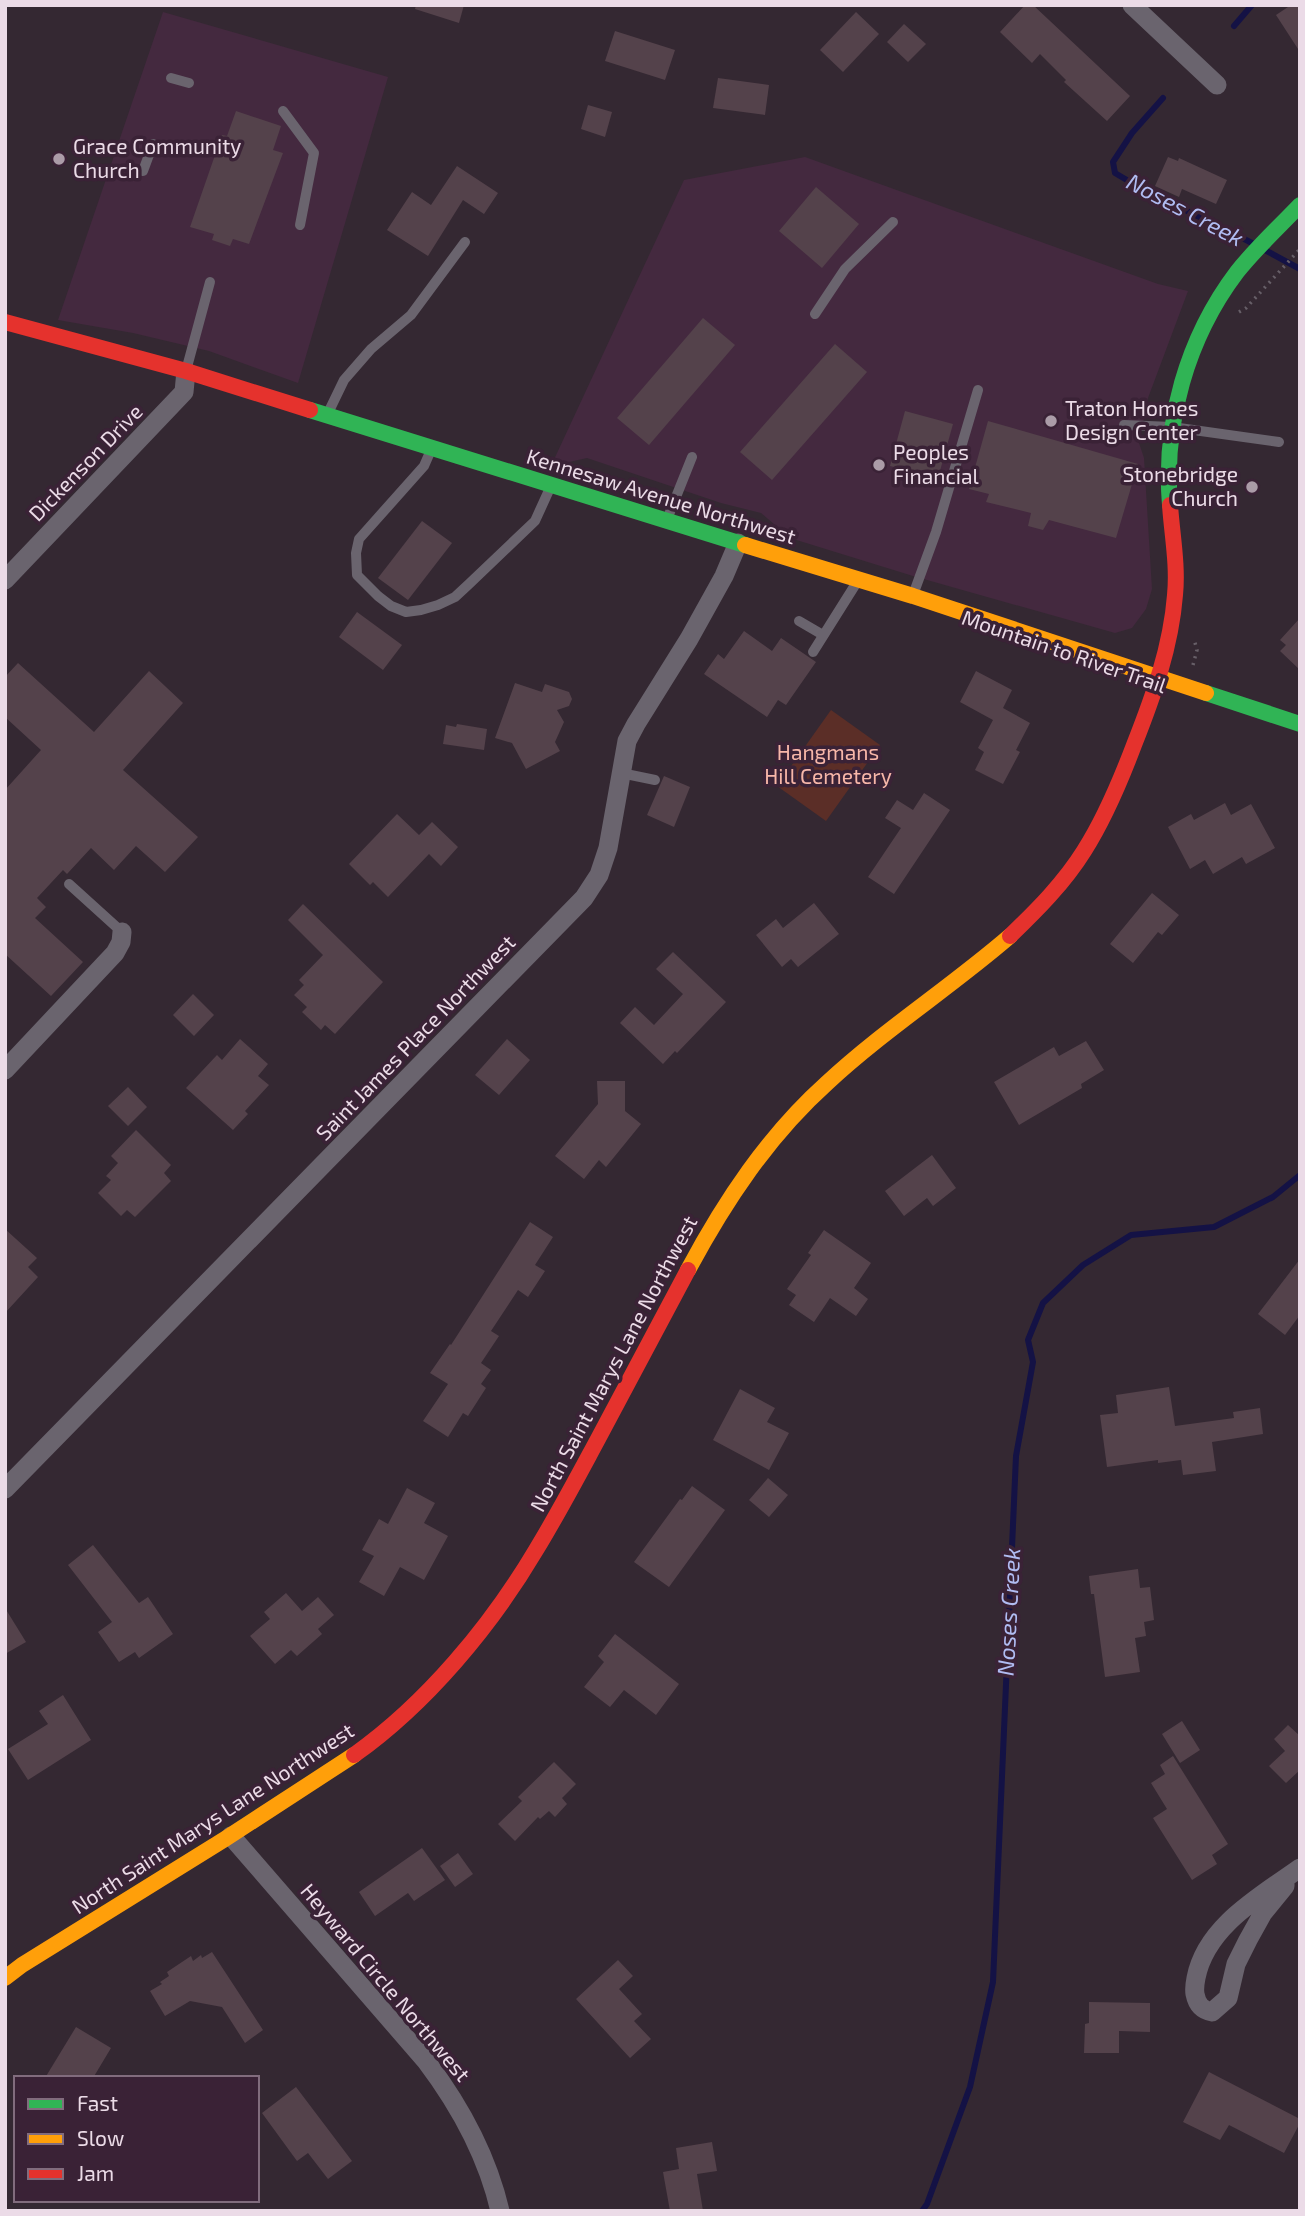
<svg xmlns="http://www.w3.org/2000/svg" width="1305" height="2216" viewBox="0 0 1305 2216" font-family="'Exo 2',sans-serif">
<rect width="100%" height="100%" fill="#342832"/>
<g fill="#44293f">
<path d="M163 12 388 77 298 383 209 351 133 333 58 320Z"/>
<path d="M805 157 1158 284 1188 291 1148 398 1139 443 1144 458 1152 589 1146 609 1132 628 1115 633 913 576 790 538 761 513 721 503 587 458 551 466 684 180Z"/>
</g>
<path fill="#5b2e27" d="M831 710 880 745 826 821 777 786Z"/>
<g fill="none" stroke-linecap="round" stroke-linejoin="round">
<g stroke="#141245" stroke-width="6">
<path d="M1234 26 1252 5"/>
<path d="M1163 98 1132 133 1113 162 1115 173C1159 200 1207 219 1252 243"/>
<path d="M1265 250 1300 269"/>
<path d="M922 2211 927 2204 970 2087 993 1982 1016 1456 1033 1362 1028 1340 1043 1303 1083 1265 1131 1235 1214 1227 1273 1197 1300 1175"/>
</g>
</g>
<g fill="#54424b">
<path d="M416 5H464L459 23 415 9Z"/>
<path d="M1025 5H1033L1130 96 1107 121 1064 82 1066 80 1040 54 1032 63 1000 32Z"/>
<path d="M1291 5H1300V52L1276 15Z"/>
<path d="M856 12 879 34 843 72 820 50Z"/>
<path d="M904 24 926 44 908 62 887 42Z"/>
<path d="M615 31 675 50 665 80 605 61Z"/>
<path d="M718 78 769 85 765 115 713 108Z"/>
<path d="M588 105 612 112 605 137 581 129Z"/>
<path d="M236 111 281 126 273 150 283 153 249 244 233 239 230 246 212 240 214 234 190 227 222 135 227 136Z"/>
<path d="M1168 157 1178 161 1179 158 1227 180 1216 204 1182 189 1179 197 1155 186Z"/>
<path d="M457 166 498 193 484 214 463 200 428 256 387 230 412 192 431 205Z"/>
<path d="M816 187 859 224 822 268 779 231Z"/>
<path d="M703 318 735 345 649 445 617 418Z"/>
<path d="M835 344 867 372 772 480 740 452Z"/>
<path d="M905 411 953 424 938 478 890 466Z"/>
<path d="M988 421 1138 464 1116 538 1049 520 1043 530 1028 526 1031 513 986 502 989 494 969 489Z"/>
<path d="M422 521 452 543 408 600 378 578Z"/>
<path d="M357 612 402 645 383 670 339 637Z"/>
<path d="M1300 618V670L1280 651 1286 645 1280 640Z"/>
<path d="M744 631 772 651 781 638 816 662 786 705 778 700 767 717 704 674 718 654 724 659Z"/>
<path d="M18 663 94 732 149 671 183 703 123 770 198 837 165 872 136 846 114 870 91 848 67 874 63 870 37 898 46 907 35 918 83 962 51 996 5 954V790L41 750 5 717V677Z"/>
<path d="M976 671 1012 690 1003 708 1030 723 1016 750 1020 752 1003 784 975 770 984 752 978 748 993 720 960 702Z"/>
<path d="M515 683 542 692 545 684 569 692 572 699 569 706 557 710 564 722 555 742 560 751 526 769 512 743 495 738Z"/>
<path d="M457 724 487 729 484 750 443 744 446 725 456 727Z"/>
<path d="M664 776 690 787 674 827 647 815Z"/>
<path d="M924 793 950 810 894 894 868 877 901 828 885 818 897 800 913 810Z"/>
<path d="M1225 803 1231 815 1251 804 1275 848 1246 864 1242 857 1213 874 1205 860 1190 869 1168 827 1191 814 1194 820Z"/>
<path d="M397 814 419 835 432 822 458 847 441 866 429 854 388 897 373 882 370 885 349 864Z"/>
<path d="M1152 893 1179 915 1162 935 1158 932 1133 963 1110 944Z"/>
<path d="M814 903 839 934 798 967 791 959 782 967 756 935 776 919 783 928Z"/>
<path d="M303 904 383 982 335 1034 325 1025 321 1030 302 1012 307 1007 294 995 304 985 299 980 323 955 288 920Z"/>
<path d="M673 952 726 1002 677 1053 675 1051 663 1064 620 1023 635 1007 654 1025 683 994 656 969Z"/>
<path d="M193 994 214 1015 194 1036 173 1015Z"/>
<path d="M240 1039 268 1064 258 1076 269 1085 245 1111 248 1114 233 1130 186 1088 217 1055 222 1060Z"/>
<path d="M507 1039 530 1060 499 1095 475 1075Z"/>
<path d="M1086 1041 1104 1070 1081 1084 1082 1088 1019 1125 994 1082 1054 1047 1059 1056Z"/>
<path d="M597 1081H625V1111L641 1124 606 1167 599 1160 584 1179 555 1156 598 1104Z"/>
<path d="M128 1087 147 1107 128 1126 108 1106Z"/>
<path d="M136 1130 171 1165 164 1173 171 1181 135 1217 127 1210 121 1216 98 1193 111 1180 106 1176 118 1163 111 1156Z"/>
<path d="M932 1155 956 1188 933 1206 927 1198 904 1216 885 1191Z"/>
<path d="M530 1222 553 1237 535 1265 545 1271 528 1297 518 1290 491 1331 499 1336 481 1363 491 1370 481 1384 486 1388 468 1416 463 1413 448 1437 423 1421 448 1384 430 1373 450 1344 451 1345Z"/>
<path d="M5 1229 37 1258 28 1267 38 1277 5 1313Z"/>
<path d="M824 1230 871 1263 854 1288 868 1299 856 1316 830 1298 814 1322 789 1305 796 1295 787 1289 811 1255 808 1253Z"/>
<path d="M1300 1259V1315L1285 1335 1258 1314Z"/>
<path d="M1169 1387 1175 1426 1234 1418 1233 1412 1260 1408 1263 1434 1212 1442 1216 1471 1183 1475 1181 1460 1158 1463V1460L1107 1467 1100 1415 1118 1413 1116 1395Z"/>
<path d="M740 1389 775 1408 767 1422 789 1433 769 1470 713 1440Z"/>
<path d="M768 1478 788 1495 769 1517 749 1500Z"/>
<path d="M692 1486 725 1510 669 1587 634 1562 680 1499 682 1500Z"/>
<path d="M407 1488 435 1503 424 1523 448 1536 424 1580 400 1567 384 1596 359 1582 374 1556 362 1550 379 1519 388 1524Z"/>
<path d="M93 1545 139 1603 148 1597 173 1634 139 1658 135 1652 119 1662 98 1632 112 1622 68 1565Z"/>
<path d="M1138 1569 1140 1588 1150 1587 1154 1620 1144 1622 1146 1636 1135 1638 1140 1672 1105 1677 1094 1594H1091L1089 1576Z"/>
<path d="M286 1593 302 1611 318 1597 334 1615 318 1629 322 1634 297 1656 291 1650 275 1664 250 1636 270 1619 264 1612Z"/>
<path d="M5 1608 26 1642 5 1654Z"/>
<path d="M615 1634 679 1684 656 1715 624 1690 610 1707 584 1687 604 1662 598 1656Z"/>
<path d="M63 1695 91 1740 28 1780 8 1749 48 1724 39 1711Z"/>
<path d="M1182 1721 1200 1750 1180 1763 1162 1734Z"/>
<path d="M1288 1725 1300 1736V1770L1286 1783 1269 1766 1285 1751 1274 1739Z"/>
<path d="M1173 1756 1228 1844 1212 1855 1217 1864 1192 1880 1153 1818 1167 1809 1151 1783 1165 1774 1160 1765Z"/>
<path d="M554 1762 576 1784 562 1798 567 1804 555 1817 549 1811 540 1819 538 1817 515 1841 498 1824 522 1801 518 1797Z"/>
<path d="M422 1848 445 1880 414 1901 408 1893 375 1916 359 1892Z"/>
<path d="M458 1853 473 1874 455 1887 440 1866Z"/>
<path d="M212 1952 263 2030 245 2043 222 2007 190 2001 165 2016 150 1991 162 1984 160 1982 169 1976 167 1972 191 1956 193 1961 201 1955 202 1958Z"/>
<path d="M618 1960 633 1976 619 1989 642 2014 634 2021 651 2039 630 2058 576 1999Z"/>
<path d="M1089 2002 1150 2003V2032L1119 2031V2053H1084L1085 2024 1089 2023Z"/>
<path d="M76 2027 111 2048 93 2078H45Z"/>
<path d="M1209 2072 1300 2119V2123L1284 2153 1229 2125 1220 2140 1183 2122Z"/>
<path d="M296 2087 352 2161 328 2179 308 2153 297 2161 262 2113Z"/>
<path d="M712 2142 717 2171 697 2174 703 2211H670L663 2172 679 2169 676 2148Z"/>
</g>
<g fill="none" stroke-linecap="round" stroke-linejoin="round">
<g stroke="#675f68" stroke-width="3.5" stroke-dasharray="2 5" stroke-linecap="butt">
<path d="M1239 312 1246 308 1300 249"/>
<path d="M1193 665 1197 650 1194 639"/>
</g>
<g stroke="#6a646e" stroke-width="10">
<path d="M171 78 189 83"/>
<path d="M283 111 314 153 300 225"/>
<path d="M143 171 153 144"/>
<path d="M815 314 845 269 893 222"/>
<path d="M187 367 210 282"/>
<path d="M329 411 344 380 371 349 411 315 465 242"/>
<path d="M1124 425 1172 427 1279 442"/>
<path d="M431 450 424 466 359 539 356 553 357 575 378 596 391 606 406 612 421 610 438 605 455 597 469 584 535 521 550 488"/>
<path d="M668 517 692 457"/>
<path d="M913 595 936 532 978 390"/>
<path d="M799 621 823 635"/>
<path d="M813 652 857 582"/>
<path d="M621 773 655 780"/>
<path d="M69 884 122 932"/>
</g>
<g stroke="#6a646e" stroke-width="19">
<path d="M1132 5 1217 85"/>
<path d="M5 580 184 392 186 371"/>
<path d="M5 1070 115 953 121 942 122 932"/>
<path d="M5 1489 584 898 599 875 608 848 627 741 636 724 689 639 724 576 738 543"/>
<path d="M231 1836 426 2061C460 2106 487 2155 500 2211"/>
<path d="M1285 1879V1886L1263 1913 1248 1940 1236 1964 1228 1998 1212 2012C1201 2010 1197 2004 1195 1994 1194 1988 1195 1983 1196 1978 1206 1926 1261 1896 1300 1868"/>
</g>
<g stroke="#30b455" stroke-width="16">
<path d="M310 410 745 545"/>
<path d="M1170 505C1163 423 1187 338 1237 272 1256 248 1279 227 1300 205"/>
<path d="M1206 693 1300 724"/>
</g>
<g stroke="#ff9f0a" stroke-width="16">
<path d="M745 545 913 596 1206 693"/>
<path d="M688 1270C725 1201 768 1136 827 1083 884 1030 951 987 1010 936"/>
<path d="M5 1978 22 1965 225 1839 354 1755"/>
</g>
<g stroke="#e5322d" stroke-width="16">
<path d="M5 322 186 371 310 410"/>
<path d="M1010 936C1037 910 1064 883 1084 851 1105 818 1120 782 1134 745 1153 697 1171 647 1175 595 1178 565 1172 535 1170 505"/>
<path d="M354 1755C426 1704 491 1626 536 1550 558 1514 578 1476 598 1439 628 1383 658 1327 688 1270"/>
</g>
</g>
<g fill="#ab9ca8" stroke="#3a2236" stroke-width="2.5">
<circle cx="59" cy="159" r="7"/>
<circle cx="1051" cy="421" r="7"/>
<circle cx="879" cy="465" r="7"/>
<circle cx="1252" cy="487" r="7"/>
</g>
<g text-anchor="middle" stroke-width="7" stroke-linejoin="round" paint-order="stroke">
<g font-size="21" fill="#ebdbe7" stroke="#3a2236" text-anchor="start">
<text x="73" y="154">Grace Community<tspan x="73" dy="24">Church</tspan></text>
<text x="1065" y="416">Traton Homes<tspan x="1065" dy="24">Design Center</tspan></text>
<text x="893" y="460">Peoples<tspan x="893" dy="24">Financial</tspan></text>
<text x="1238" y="482" text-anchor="end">Stonebridge<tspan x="1238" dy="24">Church</tspan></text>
</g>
<g font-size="21" fill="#ebdbe7" stroke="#3a2236">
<text transform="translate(86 463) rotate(-46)" y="7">Dickenson Drive</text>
<text transform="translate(661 497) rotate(17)" y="7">Kennesaw Avenue Northwest</text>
<text transform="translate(1064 652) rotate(19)" y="7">Mountain to River Trail</text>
<text transform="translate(416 1038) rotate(-46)" y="7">Saint James Place Northwest</text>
<text transform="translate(614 1364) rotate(-62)" y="7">North Saint Marys Lane Northwest</text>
<text transform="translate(213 1819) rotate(-33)" y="7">North Saint Marys Lane Northwest</text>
<text transform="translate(385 1983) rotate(50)" y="7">Heyward Circle Northwest</text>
</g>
<g font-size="21" fill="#f7b7a9" stroke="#3a2236">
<text x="828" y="760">Hangmans<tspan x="828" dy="24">Hill Cemetery</tspan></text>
</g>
<g font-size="23" font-style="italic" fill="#b0bcf2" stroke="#3a2236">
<text transform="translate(1185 210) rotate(28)" y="8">Noses Creek</text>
<text transform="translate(1009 1612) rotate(-87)" y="8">Noses Creek</text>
</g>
</g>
<rect width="1305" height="2216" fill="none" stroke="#ebdbe7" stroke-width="14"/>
<rect x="14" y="2076" width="245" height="126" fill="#3a2236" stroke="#816c7d" stroke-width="2"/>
<rect x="28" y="2099" width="35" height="10" fill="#30b455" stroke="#816c7d" stroke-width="2"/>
<text x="77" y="2111" font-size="21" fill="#ebdbe7">Fast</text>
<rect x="28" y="2134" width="35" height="10" fill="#ff9f0a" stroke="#816c7d" stroke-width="2"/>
<text x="77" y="2146" font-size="21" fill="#ebdbe7">Slow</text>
<rect x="28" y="2169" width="35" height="10" fill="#e5322d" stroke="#816c7d" stroke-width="2"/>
<text x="77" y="2181" font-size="21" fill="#ebdbe7">Jam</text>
</svg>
